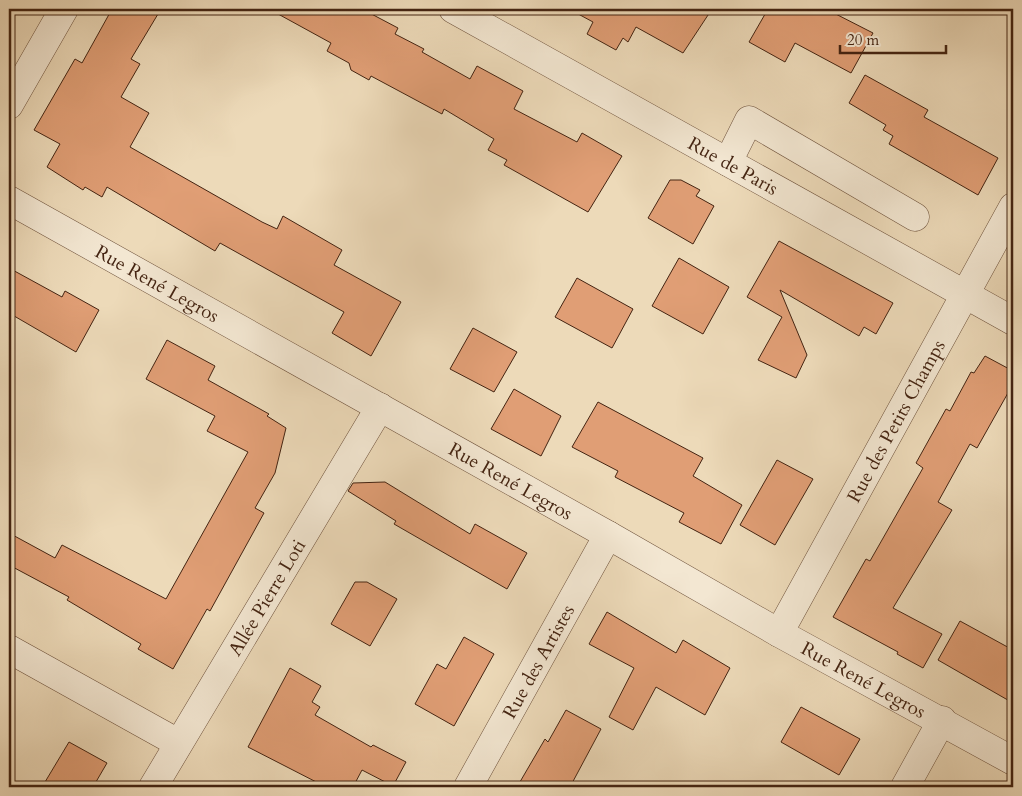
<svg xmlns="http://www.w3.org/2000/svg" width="1022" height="796" viewBox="0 0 1022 796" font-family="Cardo,serif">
<rect width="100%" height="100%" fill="#eddab9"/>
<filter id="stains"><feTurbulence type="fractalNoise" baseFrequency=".004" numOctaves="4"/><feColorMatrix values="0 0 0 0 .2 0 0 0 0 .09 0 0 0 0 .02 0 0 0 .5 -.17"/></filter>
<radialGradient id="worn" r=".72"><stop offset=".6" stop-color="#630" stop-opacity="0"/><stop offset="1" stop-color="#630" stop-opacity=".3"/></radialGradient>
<g fill="#e09e75" stroke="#442412">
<path d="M112 9H161L131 59 140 64 121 97 149 113 130 147 262 222 277 229 283 216 342 250 334 265 401 302 371 356 332 333 344 312 220 243 215 251 107 187 102 197 85 187 83 190 47 167 60 144 34 130 75 59 82 63Z"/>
<path d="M269 9H362L398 28 395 34 424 49 422 52 470 79 477 66 523 91 514 109 577 142 582 133 622 156 588 212 504 165 507 160 488 150 494 139 444 109 442 114 371 76 369 80 351 70 349 63 327 51 331 43Z"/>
<path d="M569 9H712L683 53 636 27 628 42 623 38 616 50 587 34 593 22Z"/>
<path d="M768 9H826L873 33 851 73 795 43 785 62 749 42Z"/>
<path d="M865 75 928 110 924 117 998 158 978 195 889 144 893 136 883 130 886 125 849 103Z"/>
<path d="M670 180H681L700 190 696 196 714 206 693 244 648 218Z"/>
<path d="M779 241 893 303 876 334 864 327 859 336 780 290 807 355 796 378 758 360 782 317 747 297Z"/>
<path d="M679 258 729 287 703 334 652 306Z"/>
<path d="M9 268 62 297 65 291 99 310 76 352 9 313Z"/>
<path d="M577 278 633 309 612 348 555 317Z"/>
<path d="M473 328 517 352 494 392 450 369Z"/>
<path d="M167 340 215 366 208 380 269 414 267 416 286 428 275 473 255 508 264 513 210 611 207 609 173 669 138 649 141 644 67 600 69 597 9 565V533L55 558 62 545 166 599 248 452 207 431 215 416 146 379Z"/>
<path d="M985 356 1013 371V384L977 448 970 444 938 502 952 510 893 608 942 634 923 668 897 654 898 652 833 617 866 559 870 561 923 468 916 463 946 409 950 411 971 372 974 373Z"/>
<path d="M514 389 561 416 541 456 491 429Z"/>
<path d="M598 402 703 458 693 476 742 505 721 544 679 522 684 513 615 477 618 471 572 447Z"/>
<path d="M777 460 813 479 775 545 740 525Z"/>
<path d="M385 482 470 534 475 524 527 553 507 589 394 524 396 521 348 491 353 483Z"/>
<path d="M355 582H367L397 599 370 646 331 624Z"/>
<path d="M607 612 676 653 683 640 730 668 705 715 656 687 633 730 609 717 634 668 589 644Z"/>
<path d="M960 621 1013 650V703L938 660Z"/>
<path d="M464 637 494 654 454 726 415 704 437 664 446 669Z"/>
<path d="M290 668 321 686 312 702 320 707 315 715 371 747 373 745 406 762 393 786 362 770 353 787H326L248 747Z"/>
<path d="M801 707 860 739 839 775 781 742Z"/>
<path d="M566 710 601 729 570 787H517L545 739 548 742Z"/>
<path d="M69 742 107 763 93 787H42Z"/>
</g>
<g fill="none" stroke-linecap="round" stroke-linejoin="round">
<g stroke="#6e523c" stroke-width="29">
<g id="minor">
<path id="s1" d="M453 9 1013 321"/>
<path d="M9 105 64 9"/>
<path d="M728 162 749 120 915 217"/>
<path id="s2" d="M9 200 608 535 779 633 1013 761"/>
<path id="s3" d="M779 633 1013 207"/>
<path d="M9 649 178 743"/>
<path id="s4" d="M153 787 380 407"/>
<path id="s5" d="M468 787 608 535"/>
<path d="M905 787 942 720"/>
</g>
</g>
<use href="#minor" stroke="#f3e7d2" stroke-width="28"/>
</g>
<g text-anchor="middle" stroke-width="5" stroke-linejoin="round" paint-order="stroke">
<g font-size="19" fill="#442412" stroke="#f3e7d2">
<text dy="7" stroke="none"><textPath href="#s1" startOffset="321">Rue de Paris</textPath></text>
<text dy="7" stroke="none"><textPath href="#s2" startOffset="170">Rue René Legros</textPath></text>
<text dy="7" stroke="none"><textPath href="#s3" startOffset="242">Rue des Petits Champs</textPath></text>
<text dy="7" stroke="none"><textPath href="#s2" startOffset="575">Rue René Legros</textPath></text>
<text dy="7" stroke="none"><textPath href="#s4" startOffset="221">Allée Pierre Loti</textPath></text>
<text dy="7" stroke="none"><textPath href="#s5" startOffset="144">Rue des Artistes</textPath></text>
<text dy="7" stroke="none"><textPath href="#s2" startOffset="980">Rue René Legros</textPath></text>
</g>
</g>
<rect width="1022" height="796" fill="none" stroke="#eddab9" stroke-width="30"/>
<rect x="10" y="10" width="1002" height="776" fill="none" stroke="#442412" stroke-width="2.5"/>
<rect x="15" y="15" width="992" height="766" fill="none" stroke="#442412"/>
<path d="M840 45v8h106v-8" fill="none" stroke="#442412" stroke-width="2.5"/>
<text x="847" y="45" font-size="15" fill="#442412" stroke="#f3e7d2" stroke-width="4" paint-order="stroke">20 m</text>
<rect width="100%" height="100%" filter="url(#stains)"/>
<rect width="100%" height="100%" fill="url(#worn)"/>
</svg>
